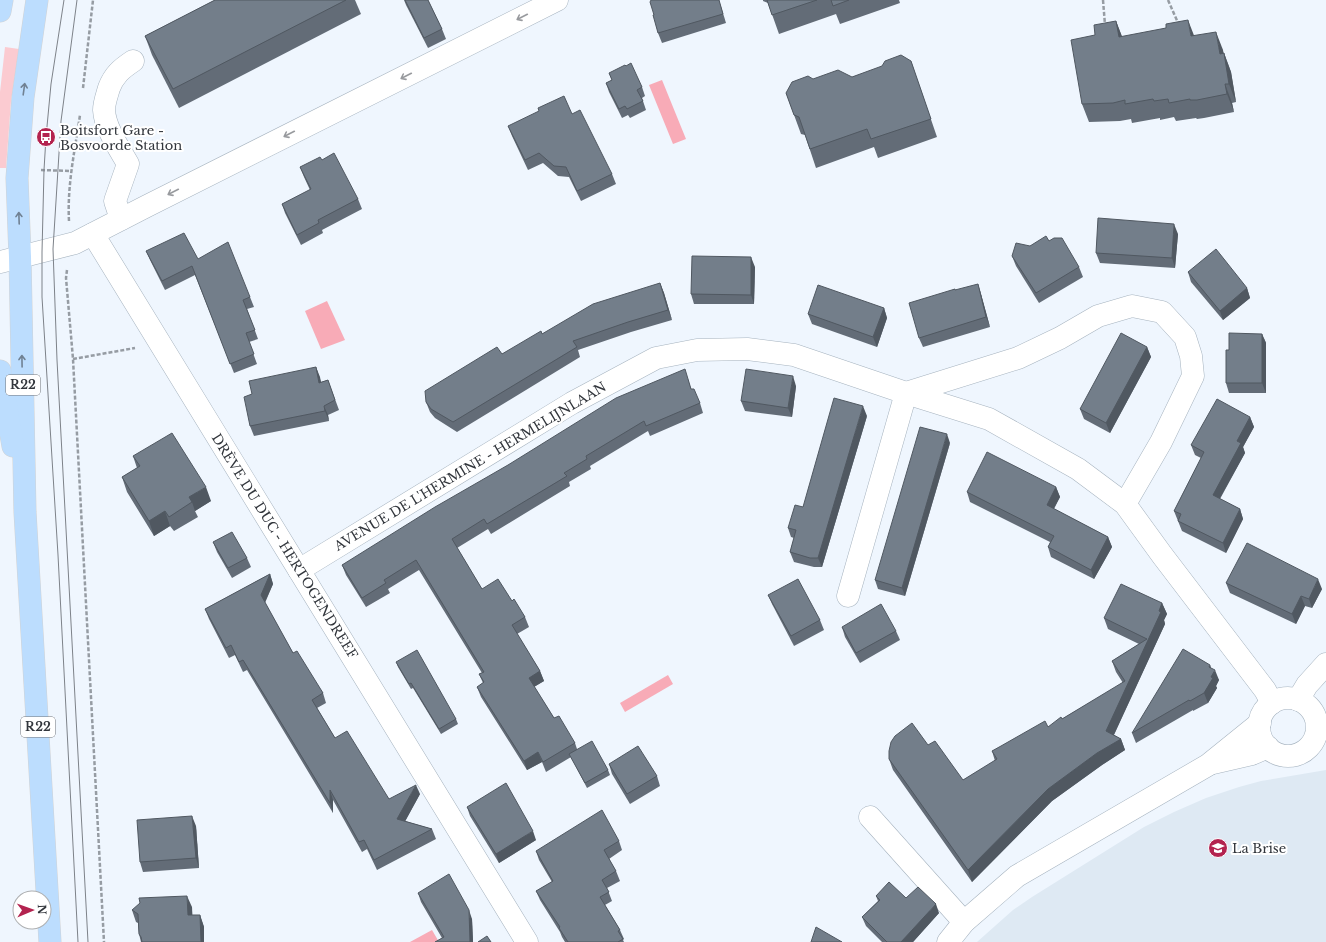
<svg xmlns="http://www.w3.org/2000/svg" width="1326" height="942" viewBox="0 0 1326 942" font-family="'Libre Baskerville',serif">
<rect width="100%" height="100%" fill="#eff6fe"/>
<path fill="#dee9f3" d="M1326 770V942H977L1013 910 1032 897 1144 827 1174 812 1206 798 1239 787 1261 781Z"/>
<path fill="#fbcbd1" d="M5 47 19 49 11 101 6 168H0V92Z"/>
<g fill="#f8abb7">
<path d="M662 80 686 139 673 144 649 85Z"/>
<path d="M327 301 345 340 321 349 305 311Z"/>
<path d="M668 675 673 684 625 712 620 703Z"/>
<path d="M432 930 439 942H410Z"/>
</g>
<g fill="none" stroke-linecap="round" stroke-linejoin="round">
<g stroke="#a6b3bf" stroke-width="23">
<g id="minor">
<path d="M121 219 115 201 128 164C119 148 105 128 104 110 104 103 107 95 109 88 114 75 121 69 133 61"/>
<path d="M93 234 527 942"/>
<path d="M0 262 75 243 147 206 557 0"/>
<path d="M299 570 572 403 656 358 697 350 747 349 794 355 906 393 989 419 1078 469 1125 504 1162 555 1265 690 1272 703"/>
<path d="M848 596 906 393 1018 358 1060 338 1098 316 1132 306 1162 312 1185 337 1191 356 1193 376 1161 442 1125 504"/>
<circle cx="1288" cy="727" r="29"/>
<path d="M1298 700 1307 685 1326 664"/>
<path d="M1213 763 1252 754 1268 747"/>
<path d="M870 817 964 922"/>
<path d="M948 942 964 922 1017 876 1208 765 1260 723"/>
</g>
</g>
<g stroke="#d2d3d4" stroke-width="23">
<g id="major">
<path d="M37 0 23 97 17 178 20 257 25 512 50 942"/>
<path d="M0 11 2 0"/>
<path d="M0 371 13 446"/>
</g>
</g>
<g stroke="#969ca3" stroke-width="2.5" stroke-dasharray="4 2" stroke-linecap="butt">
<path d="M1103 0 1105 25"/>
<path d="M1168 0 1179 25"/>
<path d="M83 88 93 0"/>
<path d="M41 170 70 171"/>
<path d="M69 221C67 185 75 150 80 115"/>
<path d="M67 270 66 278 73 359 104 942"/>
<path d="M73 359 135 348"/>
</g>
<use href="#minor" stroke="#fff" stroke-width="22"/>
<use href="#major" stroke="#bcddfe" stroke-width="22"/>
<g stroke="#7d8289" stroke-width="1">
<path d="M64 0 51 84 46 137 44 170 42 252V297L58 555 78 942"/>
<path d="M77 0 61 121 53 249 57 360 88 942"/>
</g>
</g>
<g fill="#636c77">
<path d="M215 0H355L361 14 179 108 152 55 145 36Z"/>
<path d="M404 0H428L442 29 446 39 428 48 406 5Z"/>
<path d="M719 0 726 23 662 43 658 33 654 15Z"/>
<path d="M763 0H899L900 3 840 24 836 14 779 34 768 3 763 1Z"/>
<path d="M1116 21 1122 37 1194 35 1223 50V53H1224L1231 72 1236 102 1232 103 1234 112 1204 118 1197 119 1196 118 1176 121 1174 117 1160 120V118L1132 123 1131 119 1120 121 1089 122 1082 104Z"/>
<path d="M911 61 937 137 878 158 874 147 816 168 805 135 801 134 786 93 813 79 852 77Z"/>
<path d="M609 73 642 87 645 96 642 98 646 110 630 118 628 115 622 118 609 92 606 83 612 80Z"/>
<path d="M572 114 612 174 616 184 581 201 569 177 558 176 543 163 528 170 512 136 508 126Z"/>
<path d="M322 160 358 199 362 209 322 230 323 233 301 245 285 213 282 204 310 190 304 177 300 167Z"/>
<path d="M1178 234 1175 268 1100 263 1096 253Z"/>
<path d="M1049 241 1079 267 1083 277 1039 303 1016 266 1012 256 1030 246Z"/>
<path d="M146 251 198 259 250 297 254 307 247 309 258 339 249 342 257 364 234 373 195 275 165 290 150 260Z"/>
<path d="M755 267 754 304H694L691 294Z"/>
<path d="M1188 272 1247 288 1250 298 1223 320 1191 282Z"/>
<path d="M660 283 664 293 672 320 631 332 578 350 580 357 457 432 435 418 430 412 426 402 502 354 542 334Z"/>
<path d="M978 284 981 294 990 327 923 347 919 338Z"/>
<path d="M884 308 887 318 877 347 812 324 808 314Z"/>
<path d="M1262 334 1266 343V393H1229L1226 383 1229 350Z"/>
<path d="M1147 347 1151 357 1110 433 1084 419 1080 409Z"/>
<path d="M316 367 321 382 328 380 339 410 328 415 329 421 254 436 250 426 252 394Z"/>
<path d="M688 379 691 389 700 403 703 413 650 436 648 431 590 466 591 469 569 482 570 486 491 534 488 529 457 548 482 589 512 601 525 617 529 627 517 634 540 671 544 681 534 687 554 718 575 743 577 749 608 770 610 775 587 788 571 757 546 772 542 762 527 770 481 697 477 687 483 683 479 674 482 673 419 570 388 589 390 593 366 607 346 575 342 565Z"/>
<path d="M796 386 792 417 745 411 741 401Z"/>
<path d="M867 416 822 567H814L794 562 790 552 794 538 791 537 788 528 803 507Z"/>
<path d="M1250 417 1254 427 1243 447 1245 453 1220 499 1240 509 1243 519 1226 553 1182 531 1174 511 1201 458 1195 455 1191 445Z"/>
<path d="M950 443 905 596 878 589 875 580Z"/>
<path d="M133 456 211 501 195 511 198 517 174 531 170 526 154 536 127 492 122 477 137 468Z"/>
<path d="M1056 487 1060 497 1054 509 1108 537 1112 547 1094 579 1051 557 1048 547 1050 542 970 502 967 492Z"/>
<path d="M213 542 247 558 251 567 232 578 217 552Z"/>
<path d="M270 574 273 584 265 603 293 653 323 693 326 703 317 708 335 738 389 799 420 794 405 821 432 829 436 839 377 870 367 849 362 852 333 800V813L247 670 243 672 235 655 229 658 209 619 205 609Z"/>
<path d="M1226 583 1322 589 1312 608 1305 606 1296 624 1230 593Z"/>
<path d="M768 595 820 620 824 630 794 646 772 604Z"/>
<path d="M1162 603 1167 614 1164 620 1165 624 1114 735 1121 739 1125 750 1102 765 1052 801 972 882 893 770 889 759 928 745 963 780 995 761 992 751 1048 727 1062 719 1123 683 1116 672 1112 661 1139 644 1108 629 1104 618Z"/>
<path d="M842 627 896 631 900 640 860 663 845 637Z"/>
<path d="M396 662 456 719 458 724 441 734 413 688 411 689 398 667Z"/>
<path d="M1210 665 1211 668 1219 680 1216 686 1217 688 1208 703 1193 711V710L1136 743 1132 733Z"/>
<path d="M609 764 657 776 660 786 630 804 612 774Z"/>
<path d="M467 807 536 840 499 863 470 816Z"/>
<path d="M196 826 199 868 143 872 140 862Z"/>
<path d="M619 841 622 850 609 859 616 871 620 881 607 888 612 901 605 905 620 930 624 939 623 940 624 942H565L562 937 560 932 540 900 536 891 552 882 539 860 536 851Z"/>
<path d="M418 893 472 919 473 942H435L442 938 421 902Z"/>
<path d="M876 896 939 913 913 942H882L866 926 862 917 878 901Z"/>
<path d="M192 907V915H200L204 927V942H141L139 934 138 923 136 922 132 910Z"/>
</g>
<g fill="#505861">
<path d="M1188 20 1195 38 1191 36Z"/>
<path d="M1116 21 1123 39 1119 37Z"/>
<path d="M1216 32 1223 50 1227 72 1220 54Z"/>
<path d="M1224 53 1231 72 1236 102 1229 84Z"/>
<path d="M1225 84 1232 103 1234 112 1227 94Z"/>
<path d="M1174 224 1178 234 1175 268 1172 258Z"/>
<path d="M751 257 755 267 754 304 751 295Z"/>
<path d="M660 283 664 293 672 320 668 310Z"/>
<path d="M978 284 981 294 990 327 986 317Z"/>
<path d="M1247 288 1250 298 1223 320 1220 311Z"/>
<path d="M884 308 887 318 877 347 873 337Z"/>
<path d="M1262 334 1266 343V393L1262 383Z"/>
<path d="M1147 347 1151 357 1110 433 1106 423Z"/>
<path d="M316 367 320 377 323 393 319 383Z"/>
<path d="M793 376 796 386 792 417 788 408Z"/>
<path d="M324 406 328 415 329 421 325 411Z"/>
<path d="M863 406 867 416 822 567 818 558Z"/>
<path d="M1250 417 1254 427 1243 447 1245 453 1216 505 1213 495 1237 441Z"/>
<path d="M947 434 950 443 905 596 902 588Z"/>
<path d="M206 487 211 501 195 511 192 502 189 497Z"/>
<path d="M1056 487 1060 497 1050 515 1047 505Z"/>
<path d="M1240 509 1243 519 1226 553 1223 543Z"/>
<path d="M165 511 170 526 154 536 149 521Z"/>
<path d="M1108 537 1112 547 1094 579 1091 570Z"/>
<path d="M270 574 273 584 264 604 261 595Z"/>
<path d="M1318 579 1322 589 1312 608 1309 599Z"/>
<path d="M1301 596 1305 606 1296 624 1292 614Z"/>
<path d="M1162 603 1167 614 1164 620 1165 624 1110 743 1106 731Z"/>
<path d="M1210 665 1213 674 1215 670 1219 680 1216 686 1217 688 1208 703 1204 693Z"/>
<path d="M540 671 544 681 532 688 529 678Z"/>
<path d="M1121 739 1125 750 1102 765 1052 801 972 882 968 870 1048 789 1097 753Z"/>
<path d="M538 752 542 762 527 770 524 761Z"/>
<path d="M416 785 420 794 401 829 397 819Z"/>
<path d="M330 790 333 800V813L330 803Z"/>
<path d="M192 816 196 826 199 868 196 858Z"/>
<path d="M533 831 536 840 499 863 496 854Z"/>
<path d="M187 896 192 907 193 927 188 915Z"/>
<path d="M936 904 939 913 913 942H901Z"/>
<path d="M469 910 472 919 473 942H470Z"/>
<path d="M200 915 204 927V942H201Z"/>
</g>
<g fill="#737e8a" stroke="#505861">
<path d="M215 0H346L173 89 145 36Z"/>
<path d="M405 0H428L442 29 424 38Z"/>
<path d="M651 0H719L723 14 658 33 653 15H654L650 2Z"/>
<path d="M767 0H817L772 15Z"/>
<path d="M831 0H849L833 6Z"/>
<path d="M1188 20 1191 36 1216 32 1220 54 1224 53 1229 84H1225L1227 94 1197 100H1190V99L1169 103 1168 99 1154 101 1153 99 1125 104V100L1113 103 1082 104 1071 40 1095 35 1094 25 1116 21 1119 37 1166 28V24Z"/>
<path d="M901 55 911 61 931 119 871 139 867 129 810 149 799 117 794 115 786 93 792 82 808 76 813 79 838 70 852 77 882 66 885 61Z"/>
<path d="M631 63 642 87 637 90 643 101 627 109 625 106 619 109 606 83 612 80 609 73 625 65 626 66Z"/>
<path d="M564 96 572 114 580 110 612 174 577 191 566 167 554 166 539 153 525 160 508 126 539 111 538 108Z"/>
<path d="M334 153 358 199 318 220 319 223 297 235 282 204 311 189 300 167 320 157 322 160Z"/>
<path d="M1098 218 1174 224 1172 258 1096 253Z"/>
<path d="M184 233 198 259 228 242 250 297 243 300 255 330 246 333 254 354 230 364 192 266 162 281 146 251Z"/>
<path d="M1046 236 1049 241 1054 238H1062L1079 267 1036 293 1012 256 1016 243 1030 246Z"/>
<path d="M1216 249 1247 288 1220 311 1188 272Z"/>
<path d="M692 256 751 257V295L691 294Z"/>
<path d="M660 283 668 310 628 322 573 341 577 347 453 422 431 409 426 402 425 391 497 347 502 354 541 331 542 334 593 304Z"/>
<path d="M978 284 986 317 919 338 909 303 955 289V290Z"/>
<path d="M818 285 884 308 873 337 808 314Z"/>
<path d="M1121 333 1147 347 1106 423 1080 409Z"/>
<path d="M1229 333 1262 334V383H1226V350H1229Z"/>
<path d="M316 367 319 383 328 380 335 400 324 406 325 411 250 426 244 397 252 394 249 381Z"/>
<path d="M685 369 691 389H694L700 403 646 426 644 421 586 456 587 459 564 473 567 476 487 524 484 519 452 539 482 589 498 579 512 601 514 599 525 617 512 625 540 671 529 678 554 718 559 716 575 743 543 762 538 752 524 761 477 687 484 682 479 674 484 672 416 560 384 580 386 583 362 598 342 565 435 507 508 465 616 398Z"/>
<path d="M746 369 793 376 788 408 741 401Z"/>
<path d="M834 398 863 406 818 558H810L790 552 796 530 788 528 795 505 803 507Z"/>
<path d="M1217 399 1250 417 1237 441 1241 443 1213 495 1240 509 1223 543 1178 521 1181 514 1174 511 1204 452 1191 445Z"/>
<path d="M920 427 947 434 902 588 875 580Z"/>
<path d="M172 433 206 487 189 497 192 502 169 517 165 511 149 521 122 477 140 466 133 456Z"/>
<path d="M987 452 1056 487 1047 505 1108 537 1091 570 1048 547 1054 536 967 492Z"/>
<path d="M232 532 247 558 228 568 213 542Z"/>
<path d="M1247 543 1318 579 1309 599 1301 596 1292 614 1226 583Z"/>
<path d="M270 574 261 595 293 653 297 651 323 693 312 700 335 738 347 731 389 799 416 785 397 819 432 829 374 860 364 840 359 842 330 790V803L243 660 239 662 231 645 226 648 205 609Z"/>
<path d="M798 579 820 620 791 636 768 595Z"/>
<path d="M1121 584 1162 603 1159 611 1161 612 1106 731 1121 739 1097 753 1048 789 968 870 889 759V751L891 742 895 736 912 723 928 745 935 741 963 780 997 759 992 751 1001 746 1045 721 1048 727 1061 717 1062 719 1125 681 1112 661 1147 639 1104 618Z"/>
<path d="M881 604 896 631 856 653 842 627Z"/>
<path d="M1183 649 1210 665 1209 667 1215 670 1211 677 1213 678 1204 693 1190 701 1189 700 1132 733Z"/>
<path d="M417 650 456 719 439 729 411 683 409 684 396 662Z"/>
<path d="M592 741 608 770 585 783 569 754Z"/>
<path d="M638 746 657 776 627 794 609 764Z"/>
<path d="M506 783 533 831 496 854 467 807Z"/>
<path d="M602 810 619 841 604 850 616 871 602 880 609 892 600 897 620 930 618 931 623 939 618 942H568L559 928 560 927 536 891 553 881 536 851Z"/>
<path d="M192 816 196 858 140 862 137 820Z"/>
<path d="M449 874 469 910 470 942H435L444 937 418 893Z"/>
<path d="M889 882 906 898 918 887 936 904 901 942H887L862 917 880 900 876 896Z"/>
<path d="M187 896 188 915H200L201 942H142L141 937 139 934 138 914 132 910 140 903 139 898Z"/>
<path d="M816 927 842 942H811Z"/>
<path d="M487 936 491 942H478Z"/>
</g>
<defs><path id="oneway-shaft" d="M-6 0H5M1.5-3L5.5 0L1.5 3" fill="none" stroke-width="1.6" stroke-linecap="round" stroke-linejoin="round"/></defs>
<g stroke="#989a9e">
<use href="#oneway-shaft" transform="translate(522 17) rotate(153)"/>
<use href="#oneway-shaft" transform="translate(406 76) rotate(153)"/>
<use href="#oneway-shaft" transform="translate(289 134) rotate(153)"/>
<use href="#oneway-shaft" transform="translate(173 192) rotate(153)"/>
</g>
<g stroke="#708193">
<use href="#oneway-shaft" transform="translate(24 89) rotate(-82)"/>
<use href="#oneway-shaft" transform="translate(19 218) rotate(-92)"/>
<use href="#oneway-shaft" transform="translate(22 361) rotate(-91)"/>
</g>
<defs>
<g id="bus-disc" transform="scale(1)"><circle r="9.5" fill="#b3234f" stroke="#fff"/><path d="M-5-6H5V4H4V6H2V4H-2V6H-4V4H-5ZM-3.5-4V0h7V-4ZM-3.5 1.2v1.5H-2V1.2ZM2 1.2v1.5H3.5V1.2Z" fill="#fff"/></g>
<g id="school-disc" transform="scale(1)"><circle r="9.5" fill="#b3234f" stroke="#fff"/><path d="M0-5L7-2L0 1L-7-2ZM-4 1L0 2.5L4 1V4Q0 6-4 4Z" fill="#fff"/></g>
</defs>
<g fill-rule="evenodd">
<use href="#bus-disc" x="46" y="137"/>
<use href="#school-disc" x="1218" y="848"/>
</g>
<g text-anchor="middle" stroke-width="4" stroke-linejoin="round" paint-order="stroke">
<g fill="#fff" stroke="#707276" stroke-width="1">
<rect x="6" y="375" width="34" height="20" rx="3"/>
<rect x="21" y="717" width="34" height="20" rx="3"/>
</g>
<g font-size="12" font-weight="bold" fill="#32363c">
<text x="23" y="389">R22</text>
<text x="38" y="731">R22</text>
</g>
<g font-size="13" fill="#32363c" stroke="#fff" text-anchor="start">
<text x="60" y="135">Boitsfort Gare -<tspan x="60" dy="15">Bosvoorde Station</tspan></text>
<text x="1232" y="853">La Brise</text>
</g>
<g font-size="13" fill="#32363c" stroke="#fff">
<text transform="translate(470 466) rotate(-31)" y="5">AVENUE DE L'HERMINE - HERMELIJNLAAN</text>
<text transform="translate(285 546) rotate(58)" y="5">DRÈVE DU DUC - HERTOGENDREEF</text>
</g>
</g>
<g transform="translate(32 910) rotate(88)"><circle r="19" fill="#ffffff" stroke="#adafb1"/>
<path d="M0-3L7 15L0 10L-7 15Z" fill="#b3234f"/>
<text y="-6" font-size="11" font-weight="bold" text-anchor="middle" fill="#32363c">N</text>
</g>
</svg>
